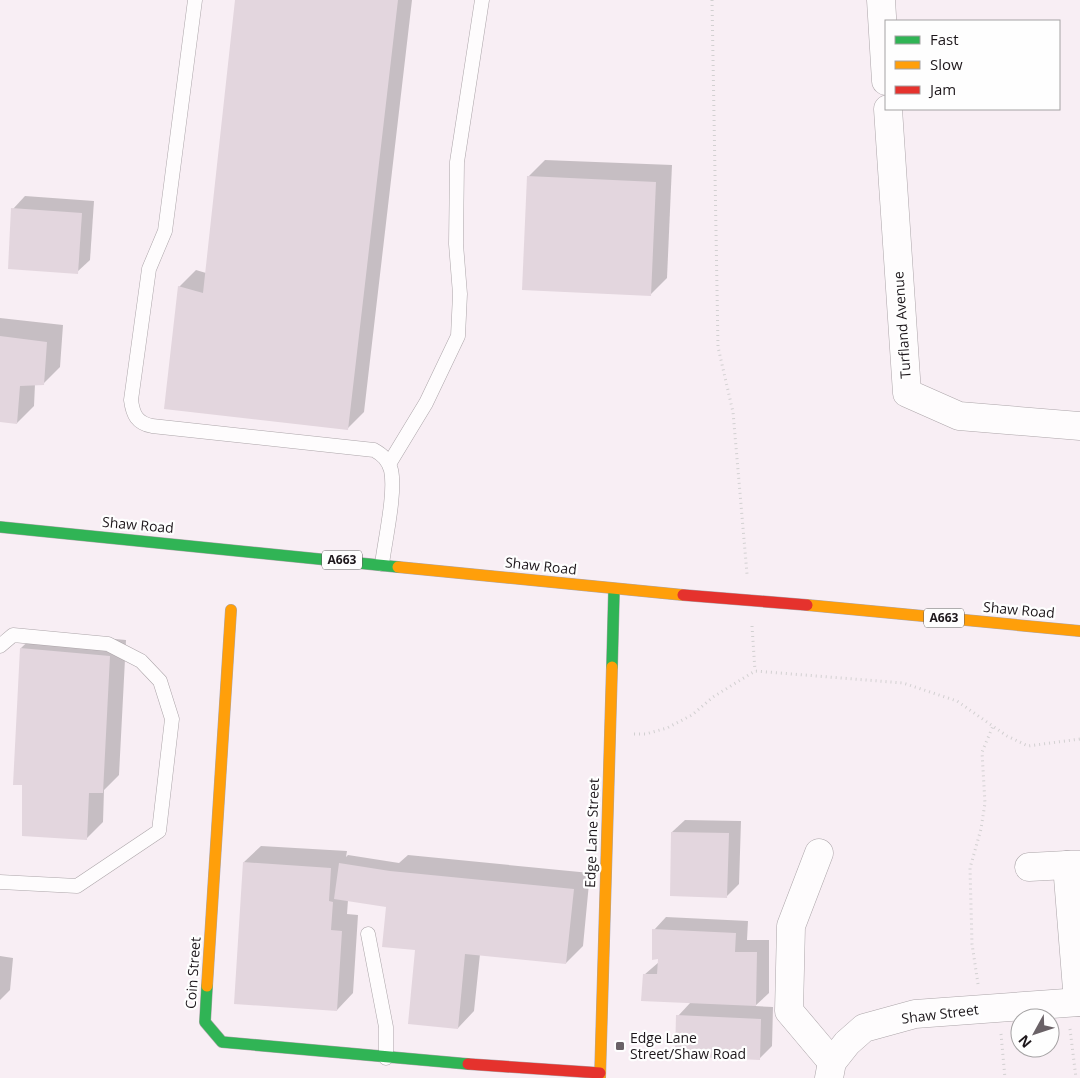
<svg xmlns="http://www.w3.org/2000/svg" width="1080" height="1078" viewBox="0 0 1080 1078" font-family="'Open Sans',sans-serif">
<rect width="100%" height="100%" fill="#f8eef4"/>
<g fill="#0003">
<path d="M236 0H412L364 412 347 429 179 287 196 270 206 273Z"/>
<path d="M545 160 672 165 667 278 650 295 528 177Z"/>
<path d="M25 196 94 201 90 260 77 272 13 209Z"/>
<path d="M0 318 63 325 60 367 44 383 35 384 34 406 17 423 0 421Z"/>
<path d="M38 632 126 640 119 775 104 790 103 822 86 839 21 648Z"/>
<path d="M685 820 741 821 739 884 727 896 672 832Z"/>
<path d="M261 846 347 851 346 857 348 855 399 863 408 855 590 873 583 946 566 963 480 954 474 1011 458 1028 417 949 388 904 348 900 347 914 358 915 353 993 337 1010 244 862Z"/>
<path d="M666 917 748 921 747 940H769V993L755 1006 773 1007 772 1046 759 1059 678 1016 691 1002 644 975 659 962 654 930Z"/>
<path d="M0 956 13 958 10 990 0 1000Z"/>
</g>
<g fill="#e3d6de">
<path d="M235 0H398L348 430 164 409 178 286 203 293Z"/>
<path d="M527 176 656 182 651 296 522 290Z"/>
<path d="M11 208 82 213 78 274 8 269Z"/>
<path d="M0 336 47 342 44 385 20 386 17 424 0 422Z"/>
<path d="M20 648 110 656 103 793H89L87 840 22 836V785H13Z"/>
<path d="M671 832 729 833 727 898 670 896Z"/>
<path d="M243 862 331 868 329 901 333 902 331 930 342 931 337 1011 234 1004Z"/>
<path d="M339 863 390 871 574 889 566 964 465 954 458 1029 408 1024 415 950 382 947 386 907 334 899Z"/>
<path d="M652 929 736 933 735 952H757L756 1006 641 1001 643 974H657L658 959 652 960Z"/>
<path d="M676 1015 761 1019 760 1060 675 1056Z"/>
</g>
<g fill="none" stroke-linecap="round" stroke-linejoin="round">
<g stroke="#aca5a9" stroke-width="15">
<g id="lane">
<path d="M195 0 165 231 149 269 131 400C133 415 137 423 152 426L374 450C383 455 388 460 391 470 396 492 385 540 382 564"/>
<path d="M389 464 426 403 458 336 460 294 456 244 457 162 482 0"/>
<path d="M0 646 13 635 108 644 141 661 160 681 172 719 159 831 77 886 0 882"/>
<path d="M368 934 386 1027V1058"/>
</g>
</g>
<g stroke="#aca5a9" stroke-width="29">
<g id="street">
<path d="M881 0 886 81"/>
<path d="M888 109 907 393 959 416 1080 426"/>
<path d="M819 853 791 926 789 1011 832 1062"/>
<path d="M1029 867 1067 865"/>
<path d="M1078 1002 1067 865H1080"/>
<path d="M829 1078 832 1062 847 1043 864 1028 915 1014 1080 1002"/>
</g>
</g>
<g stroke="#aca5a9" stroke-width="12">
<g id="fast">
<path d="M0 527 398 567"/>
<path d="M612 667 614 590"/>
<path d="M207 986 205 1022 222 1042 468 1064"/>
</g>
</g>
<g stroke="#aca5a9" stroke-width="12">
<g id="slow">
<path d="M398 567 683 595"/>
<path d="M807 605 1080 631"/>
<path d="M207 986 231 610"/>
<path d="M600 1078 612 667"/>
</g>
</g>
<g stroke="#aca5a9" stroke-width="12">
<path id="jam" d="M468 1064 600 1073"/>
</g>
<g stroke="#d2d0d1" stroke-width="3" stroke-dasharray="1 4" stroke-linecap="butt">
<path d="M712 0 718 347 733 412 747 574"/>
<path d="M752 626 755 671"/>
<path d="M634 734H646L667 728 692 715 713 697 755 671 903 683 957 701 1007 736 1028 746 1080 739"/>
<path d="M978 984 972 944 970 868 981 829 985 803 982 752 993 726"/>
<path d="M1070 1029 1076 1078"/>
<path d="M1001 1034 1005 1078"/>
</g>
<use href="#lane" stroke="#fefcfd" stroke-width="14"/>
<use href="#street" stroke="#fefcfd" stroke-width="28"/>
<use href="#fast" stroke="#30b455" stroke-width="11"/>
<use href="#slow" stroke="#ff9f0a" stroke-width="11"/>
<use href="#jam" stroke="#e5322d" stroke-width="11"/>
<g stroke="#aca5a9" stroke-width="12" stroke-linecap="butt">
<path id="jam-bridge" d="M683 595 807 605"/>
</g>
<use href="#jam-bridge" stroke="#e5322d" stroke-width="11"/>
</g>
<rect fill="#6a6267" stroke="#fefefe" stroke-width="2" x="615" y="1041" width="10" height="10" rx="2.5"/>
<g text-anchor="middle" stroke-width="4.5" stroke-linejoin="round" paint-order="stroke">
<g fill="#fefefe" stroke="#605c5f" stroke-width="1">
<rect x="322" y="550.5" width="40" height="19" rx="4"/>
<rect x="924" y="608.5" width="40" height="19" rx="4"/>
</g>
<g font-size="12" font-weight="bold" fill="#1d171b">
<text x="342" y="564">A663</text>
<text x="944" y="622">A663</text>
</g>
<g font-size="14" fill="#1d171b" stroke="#fefefe">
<text transform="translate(902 325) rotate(-94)" y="5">Turfland Avenue</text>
<text transform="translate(138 525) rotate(5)" y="5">Shaw Road</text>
<text transform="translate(541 566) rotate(6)" y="5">Shaw Road</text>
<text transform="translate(1019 610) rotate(5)" y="5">Shaw Road</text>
<text transform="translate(592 833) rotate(-88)" y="5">Edge Lane Street</text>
<text transform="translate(193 973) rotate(-86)" y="5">Coin Street</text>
<text transform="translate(940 1014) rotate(-7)" y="5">Shaw Street</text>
</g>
<g font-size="14" fill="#1d171b" stroke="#fefefe" text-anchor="start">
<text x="630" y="1043">Edge Lane<tspan x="630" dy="16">Street/Shaw Road</tspan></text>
</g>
</g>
<rect x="885" y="20" width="175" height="90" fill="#fefefe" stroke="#a4a2a3"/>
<rect x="895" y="36" width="25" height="8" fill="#30b455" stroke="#a4a2a3"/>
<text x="930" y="45" font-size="15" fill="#1d171b">Fast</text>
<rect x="895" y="61" width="25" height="8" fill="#ff9f0a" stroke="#a4a2a3"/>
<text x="930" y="70" font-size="15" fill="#1d171b">Slow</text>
<rect x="895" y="86" width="25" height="8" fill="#e5322d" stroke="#a4a2a3"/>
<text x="930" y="95" font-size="15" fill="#1d171b">Jam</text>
<g transform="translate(1035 1033) rotate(230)"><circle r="24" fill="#fefefe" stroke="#a4a2a3"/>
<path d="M0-4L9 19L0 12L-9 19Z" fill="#6a6267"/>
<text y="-8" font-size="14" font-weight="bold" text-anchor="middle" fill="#1d171b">N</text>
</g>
</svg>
